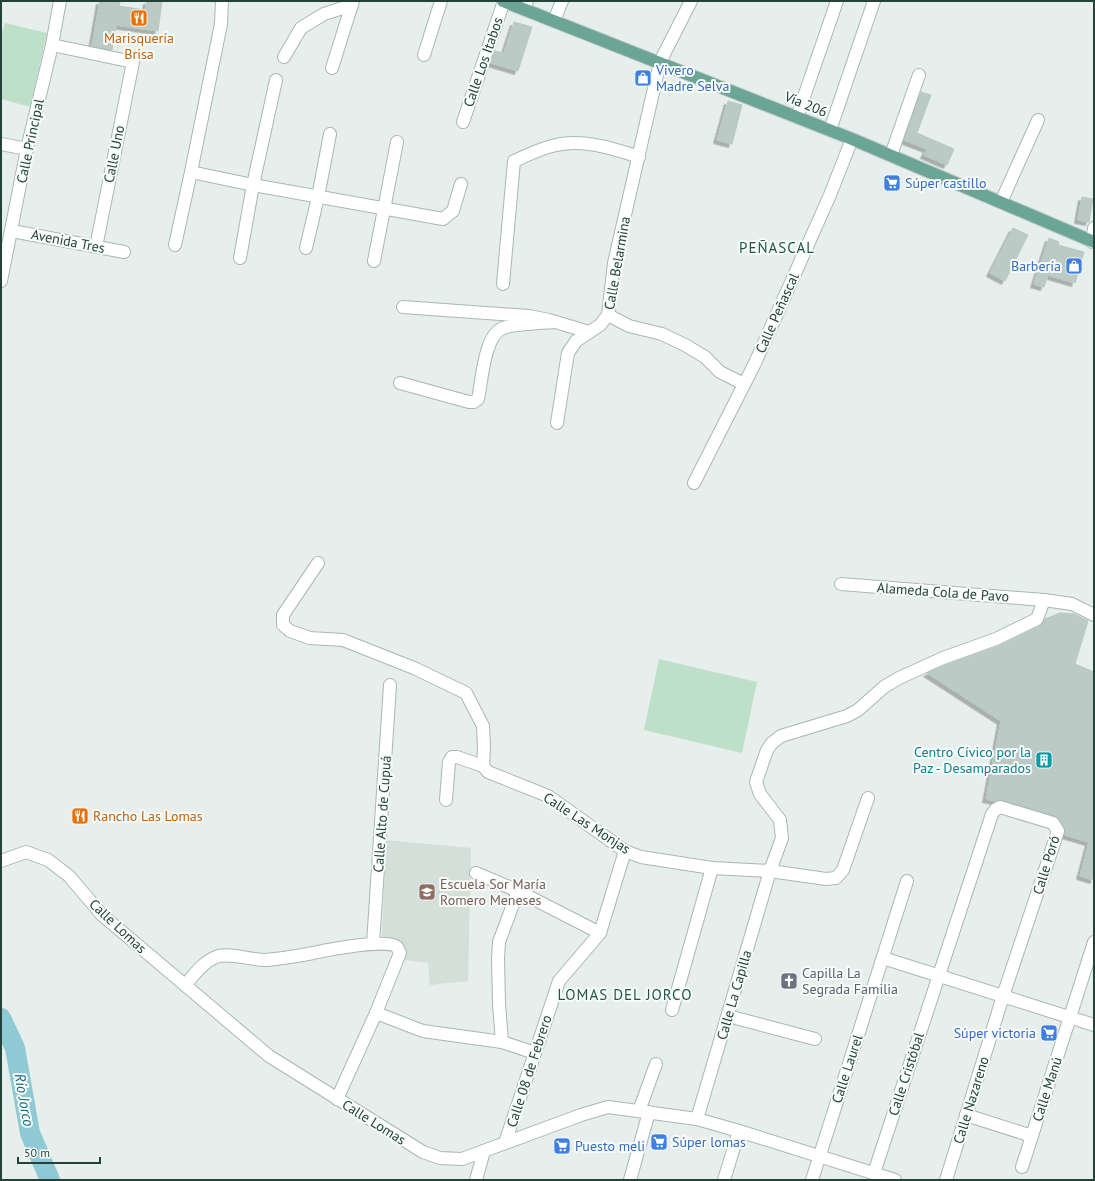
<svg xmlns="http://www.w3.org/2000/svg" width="1095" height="1181" viewBox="0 0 1095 1181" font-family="'PT Sans',sans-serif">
<defs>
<filter id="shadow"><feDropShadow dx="-3.5" dy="3.5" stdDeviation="0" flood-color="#0004"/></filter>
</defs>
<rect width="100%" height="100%" fill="#e6efeb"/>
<path fill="#d4dfda" d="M386 840 471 848 468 981 430 985 428 963 403 960 402 942 382 936Z"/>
<g fill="#bfe0c8">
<path d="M5 23 47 33 30 107 1 99V36Z"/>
<path d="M659 659 757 682 742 753 644 730Z"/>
</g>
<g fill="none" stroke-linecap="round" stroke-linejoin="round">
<path stroke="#8ec9d4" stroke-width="20" d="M1 1018 15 1048 30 1133 50 1180"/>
</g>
<g fill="#bbcac4" stroke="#b8c9c2" filter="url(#shadow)">
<path d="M100 1H120L119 6 145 10 147 1H162L158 31 116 25 112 50 92 46Z"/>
<path d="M514 22 532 27 518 71 491 63 495 51 504 53Z"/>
<path d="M921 92 931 95 917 133 954 149 947 165 924 155 927 149 904 140Z"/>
<path d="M728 101 742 105 732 144 717 140Z"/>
<path d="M1082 197 1093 199 1089 222 1078 220Z"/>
<path d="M1013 228 1028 235 1005 281 990 273Z"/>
<path d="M1049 238 1059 242 1058 245 1084 252 1075 283 1048 275 1044 287 1034 284Z"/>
<path d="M1060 613 1074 614 1088 621 1075 664 1094 672V880L1080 876 1089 842 1065 835 1064 827 1059 819 1056 816 1002 800 995 801 986 799 1001 721 927 673 946 665 999 646 1040 626 1045 619Z"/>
</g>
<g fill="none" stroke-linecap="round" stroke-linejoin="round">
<g stroke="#a8b8b2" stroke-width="14">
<g id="minor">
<path d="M524 9 527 1"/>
<path d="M554 21 562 1"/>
<path d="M52 45 133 62 96 247"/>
<path d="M424 55 441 1"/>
<path d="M284 57 301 28 324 14 352 5"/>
<path d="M332 68 353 1"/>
<path d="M797 117 837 1"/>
<path d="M463 122 504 1"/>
<path d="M830 130 874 1"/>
<path d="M1 144 27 149"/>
<path d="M891 155 919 75"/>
<path d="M191 172 253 185 443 219 453 211 461 184"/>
<path d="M1001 202 1038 120"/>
<path d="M12 231 124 252"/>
<path d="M1092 242 1094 228"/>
<path d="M175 245 191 172 221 24 222 1"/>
<path d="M306 248 318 197 330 134"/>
<path d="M240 258 253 185 276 80"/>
<path d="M374 261 397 142"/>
<path d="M1 281 27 149 52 45 60 1"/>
<path d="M503 284 514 161C526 156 539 149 552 146 581 138 612 148 639 157"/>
<path d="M403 307 529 316 549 320 589 332"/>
<path d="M608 315 629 326 662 334 685 345 705 357 720 372 744 384"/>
<path d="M400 383 469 402H474L478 399C482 381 484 335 503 328 513 324 543 323 556 322"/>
<path d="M557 423 568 353 576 341 600 325 608 315 614 263 660 62 691 1"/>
<path d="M694 483 755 363 830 195 852 139"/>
<path d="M318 563 283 615V625L290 631 310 638 343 640 414 668 466 693 483 726 484 748 483 766 488 772 548 796 625 851 641 857 712 868 770 871 826 879 836 878 843 870 868 798"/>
<path d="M841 584 1044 600 1072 604 1094 615"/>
<path d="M446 800 449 762 452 757H457L483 766"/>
<path d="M1 861 26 852 48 860 69 876 102 915 269 1056 423 1152 440 1158 462 1159 581 1115 608 1107 697 1119 739 1131 895 1180"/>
<path d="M476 873 518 891 600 933"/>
<path d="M373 944 390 685"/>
<path d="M883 958 1094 1025"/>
<path d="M185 985C194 975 203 962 216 957 227 952 252 960 265 960 281 959 297 956 313 953 327 950 387 938 397 947 398 948 399 952 400 953L376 1013 337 1099"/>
<path d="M672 1010 712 868"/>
<path d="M376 1013 423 1031 502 1042 535 1053"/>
<path d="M728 1016 815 1039"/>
<path d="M502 1042 499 1004 498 959 499 942 518 891"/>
<path d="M639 1111 656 1064"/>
<path d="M966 1115 1032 1136"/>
<path d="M697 1119 770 871 782 838 780 820 760 794 756 782 767 750 772 743 781 736 847 716 858 710 884 687 899 678 943 658 996 639 1037 619 1044 600"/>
<path d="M505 1143 559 981 600 933 625 851"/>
<path d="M1022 1167 1094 942"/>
<path d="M874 1173 992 814 995 810 1000 807 1053 823 1058 831 1003 996 946 1180"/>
<path d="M476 1180 484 1151"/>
<path d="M630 1180 649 1112"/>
<path d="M724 1180 739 1131"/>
<path d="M812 1180 907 881"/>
</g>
</g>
<g stroke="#c2cac8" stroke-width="14">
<path id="major" d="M503 1 852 139 1094 242"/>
</g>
<use href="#minor" stroke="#fff" stroke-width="12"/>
<use href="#major" stroke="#6aa596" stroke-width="12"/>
</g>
<defs>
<g id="restaurant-square" transform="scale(0.9)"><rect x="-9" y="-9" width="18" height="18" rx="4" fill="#e8710a" stroke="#f7fbf9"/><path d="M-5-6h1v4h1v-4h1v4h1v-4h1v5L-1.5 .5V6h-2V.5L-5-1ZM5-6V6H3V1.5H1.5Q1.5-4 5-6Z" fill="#fff"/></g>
<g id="shop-square" transform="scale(0.9)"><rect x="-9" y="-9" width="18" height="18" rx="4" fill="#3f7fe0" stroke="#f7fbf9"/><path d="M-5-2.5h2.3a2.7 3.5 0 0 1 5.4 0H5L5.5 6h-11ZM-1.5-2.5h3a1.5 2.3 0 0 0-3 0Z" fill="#fff"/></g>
<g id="supermarket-square" transform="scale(0.9)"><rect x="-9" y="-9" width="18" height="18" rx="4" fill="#3f7fe0" stroke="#f7fbf9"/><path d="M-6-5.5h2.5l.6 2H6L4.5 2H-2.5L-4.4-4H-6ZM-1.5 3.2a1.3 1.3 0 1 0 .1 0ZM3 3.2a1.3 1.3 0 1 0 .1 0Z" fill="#fff"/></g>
<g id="building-square" transform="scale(0.9)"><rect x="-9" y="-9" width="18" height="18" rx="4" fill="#0f9aa8" stroke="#f7fbf9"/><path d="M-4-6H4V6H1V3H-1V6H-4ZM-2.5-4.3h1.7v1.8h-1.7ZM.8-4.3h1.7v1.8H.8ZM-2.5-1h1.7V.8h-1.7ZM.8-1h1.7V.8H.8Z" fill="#fff"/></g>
<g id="school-square" transform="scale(0.9)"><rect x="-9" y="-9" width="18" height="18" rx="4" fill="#8d6e63" stroke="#f7fbf9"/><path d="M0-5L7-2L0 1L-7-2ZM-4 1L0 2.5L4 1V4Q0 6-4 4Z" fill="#fff"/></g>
<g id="church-square" transform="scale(0.9)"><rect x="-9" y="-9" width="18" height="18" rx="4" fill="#6b7280" stroke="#f7fbf9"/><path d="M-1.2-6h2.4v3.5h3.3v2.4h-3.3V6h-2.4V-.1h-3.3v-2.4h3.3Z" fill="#fff"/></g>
</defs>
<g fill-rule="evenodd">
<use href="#restaurant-square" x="139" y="18"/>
<use href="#shop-square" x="643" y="78"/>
<use href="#supermarket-square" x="892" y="183"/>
<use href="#shop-square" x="1074" y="266"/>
<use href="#building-square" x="1044" y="760"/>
<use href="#restaurant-square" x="80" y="816"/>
<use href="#school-square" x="427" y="892"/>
<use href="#church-square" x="789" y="981"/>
<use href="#supermarket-square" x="1049" y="1033"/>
<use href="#supermarket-square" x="659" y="1142"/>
<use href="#supermarket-square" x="562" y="1146"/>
</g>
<g text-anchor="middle" stroke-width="4" stroke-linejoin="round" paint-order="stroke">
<g font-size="14" fill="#c56008" stroke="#f7fbf9">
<text x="139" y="43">Marisquería<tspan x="139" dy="16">Brisa</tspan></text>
<text x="93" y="821" text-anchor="start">Rancho Las Lomas</text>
</g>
<g font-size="14" fill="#24423a" stroke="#f7fbf9">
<text transform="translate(483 62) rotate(-71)" y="5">Calle Los Itabos</text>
<text transform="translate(806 104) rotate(22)" y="5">Vía 206</text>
<text transform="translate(30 141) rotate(-78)" y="5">Calle Principal</text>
<text transform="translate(114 154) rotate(-79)" y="5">Calle Uno</text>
<text transform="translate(68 241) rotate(11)" y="5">Avenida Tres</text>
<text transform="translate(617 263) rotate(-80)" y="5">Calle Belarmina</text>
<text transform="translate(777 313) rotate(-66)" y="5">Calle Peñascal</text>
<text transform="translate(943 592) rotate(4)" y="5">Alameda Cola de Pavo</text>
<text transform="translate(382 814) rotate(-86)" y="5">Calle Alto de Cupuá</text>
<text transform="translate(587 823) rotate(33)" y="5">Calle Las Monjas</text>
<text transform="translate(1046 865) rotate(-73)" y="5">Calle Poró</text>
<text transform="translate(118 926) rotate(43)" y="5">Calle Lomas</text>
<text transform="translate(734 995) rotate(-74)" y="5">Calle La Capilla</text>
<text transform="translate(847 1069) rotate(-72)" y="5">Calle Laurel</text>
<text transform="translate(529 1071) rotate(-72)" y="5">Calle 08 de Febrero</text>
<text transform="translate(906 1074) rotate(-72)" y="5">Calle Cristóbal</text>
<text transform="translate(1047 1089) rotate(-72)" y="5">Calle Manú</text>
<text transform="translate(971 1100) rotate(-73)" y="5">Calle Nazareno</text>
<text transform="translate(374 1122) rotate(32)" y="5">Calle Lomas</text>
</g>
<g font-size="14" fill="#366cbe" stroke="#f7fbf9" text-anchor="start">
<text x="656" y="75">Vivero<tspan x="656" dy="16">Madre Selva</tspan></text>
<text x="905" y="188">Súper castillo</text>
<text x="1061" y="271" text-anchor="end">Barbería</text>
<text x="1036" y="1038" text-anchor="end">Súper victoria</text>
<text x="672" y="1147">Súper lomas</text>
<text x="575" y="1151">Puesto meli</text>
</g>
<g font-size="14" fill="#0d838f" stroke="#f7fbf9" text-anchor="end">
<text x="1031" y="757">Centro Cívico por la<tspan x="1031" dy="16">Paz - Desamparados</tspan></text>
</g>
<g font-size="14" fill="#785e54" stroke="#f7fbf9" text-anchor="start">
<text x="440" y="889">Escuela Sor María<tspan x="440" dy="16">Romero Meneses</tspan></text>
</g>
<g font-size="14" fill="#5b616d" stroke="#f7fbf9" text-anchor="start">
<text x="802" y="978">Capilla La<tspan x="802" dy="16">Segrada Familia</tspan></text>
</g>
<g font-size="15" letter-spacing="1" fill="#1f5548" stroke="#f7fbf9">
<text x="777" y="253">PEÑASCAL</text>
<text x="625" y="1000">LOMAS DEL JORCO</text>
</g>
<g font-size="15" font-style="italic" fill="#1c6f80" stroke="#f7fbf9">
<text transform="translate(24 1100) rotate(80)" y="5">Río Jorco</text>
</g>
</g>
<rect width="1095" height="1181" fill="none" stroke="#24423a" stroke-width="4"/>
<path d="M18 1157v6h82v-6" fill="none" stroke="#24423a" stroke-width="2"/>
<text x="24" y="1157" font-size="12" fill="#24423a" stroke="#f7fbf9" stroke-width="3" paint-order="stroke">50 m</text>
</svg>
